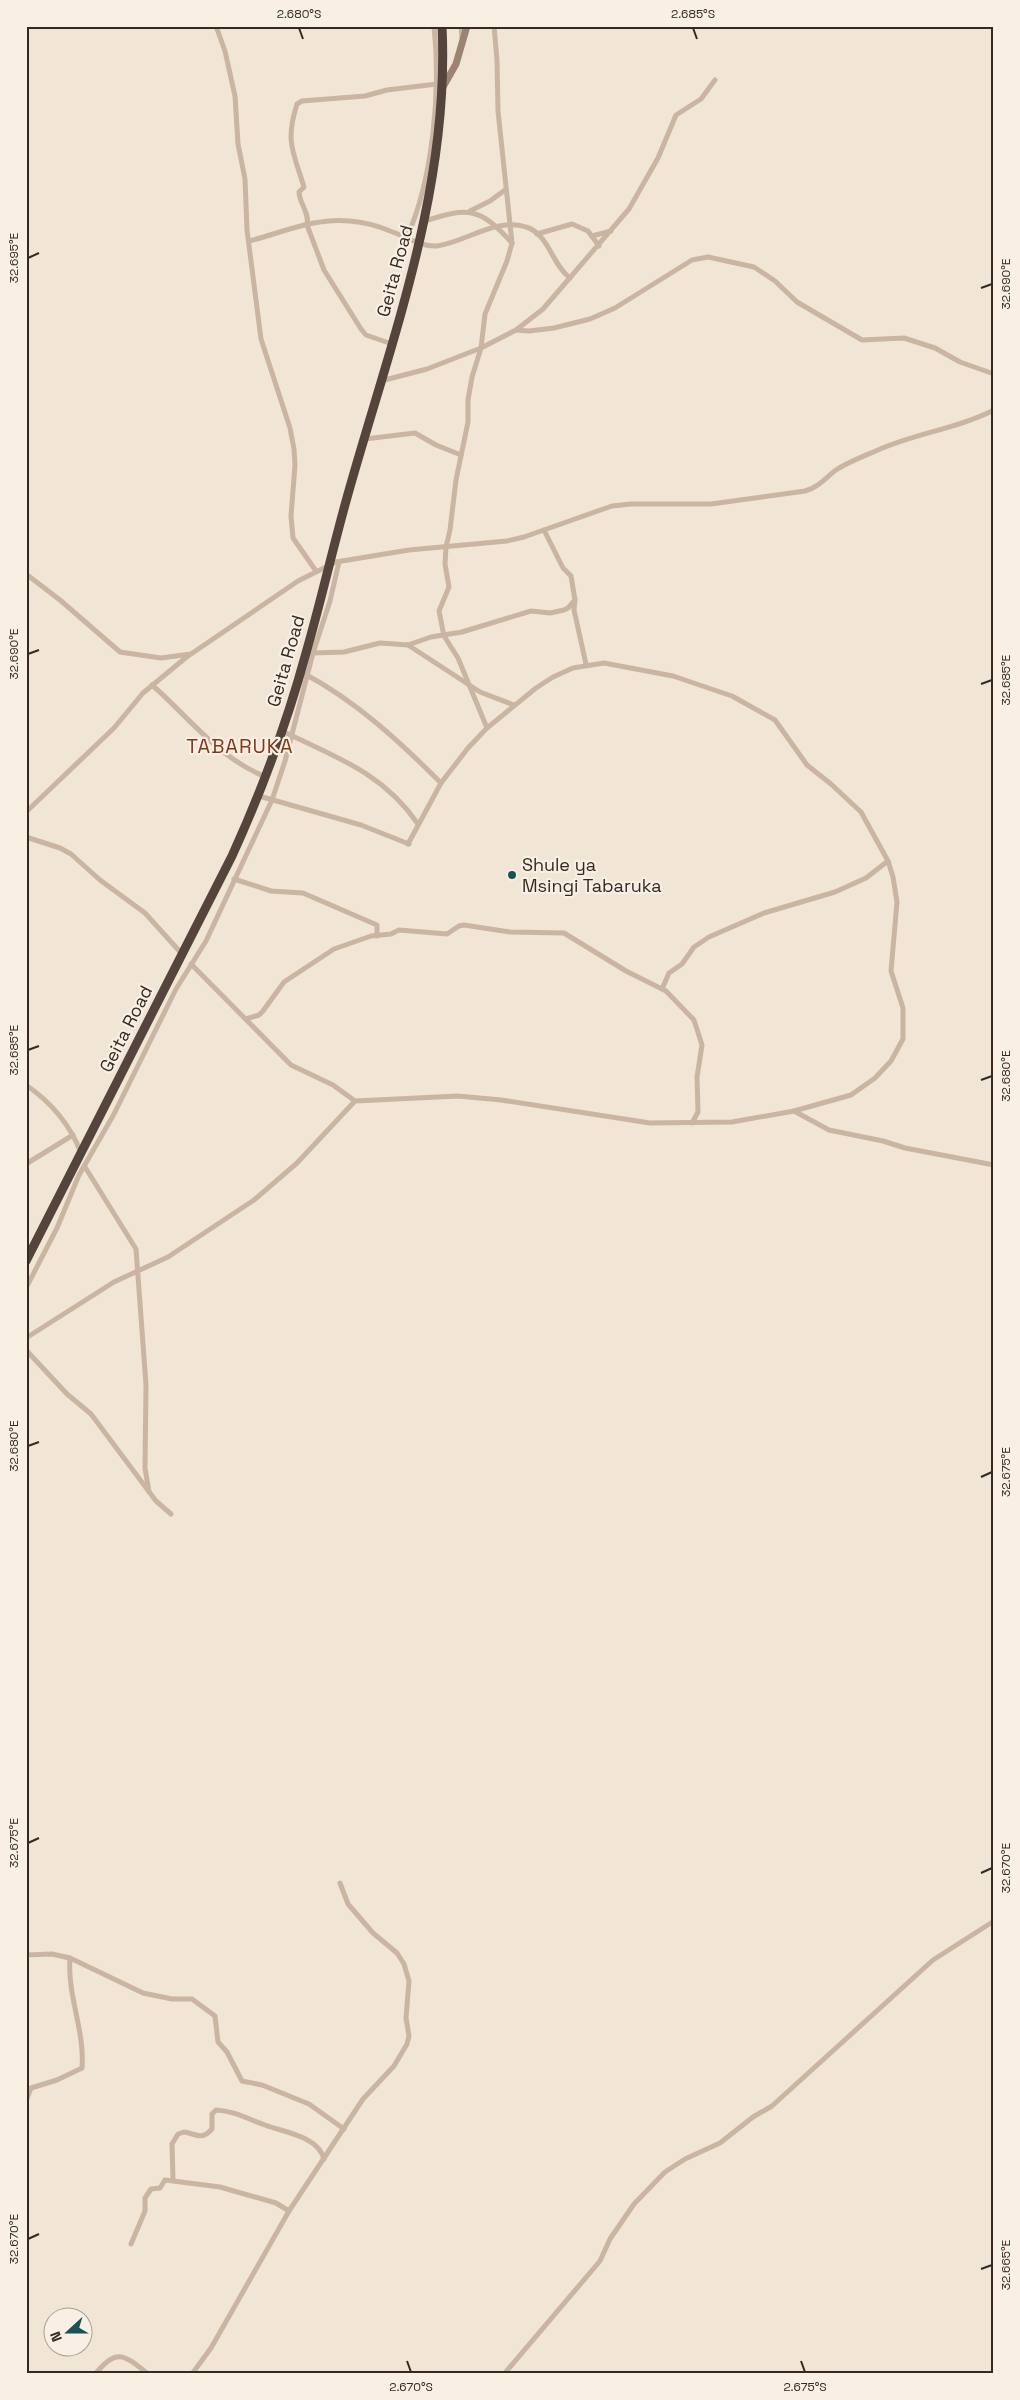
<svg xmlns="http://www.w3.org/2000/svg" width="1020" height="2400" viewBox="0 0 1020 2400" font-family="'Space Grotesk',sans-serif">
<rect width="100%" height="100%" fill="#f1e5d6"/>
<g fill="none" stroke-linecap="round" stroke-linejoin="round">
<g stroke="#c9b5a2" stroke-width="5">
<path d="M216 26 225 51 235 96 238 144 245 179 247 230 261 339 290 428 294 449 295 465 291 516 293 538 316 571"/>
<path d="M461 26 462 38"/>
<path d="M470 211 490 201 505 190"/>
<path d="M425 221C468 207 480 207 512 243"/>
<path d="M537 234 572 224 588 231 599 246"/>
<path d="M592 236 611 231"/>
<path d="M407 237C433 179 441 90 434 26"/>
<path d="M249 241C281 233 316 217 350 221 363 222 378 226 390 231 405 236 421 247 437 246 466 242 496 217 526 227 549 234 552 265 570 278"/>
<path d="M516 330 529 331 554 328 590 319 615 308 692 260 708 257 754 267 775 281 797 302 862 340 904 338 935 348 960 362 994 374"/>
<path d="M392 344 366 335 361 329 324 270 307 225C310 213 299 203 299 192L304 187C293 151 285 142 297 104L302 101 365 96 387 90 437 84"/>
<path d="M381 381 427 369 481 348 516 330 543 309 629 209 658 158 676 115 701 99 715 80"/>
<path d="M365 439 415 433 436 445 461 455"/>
<path d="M544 530 563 568 571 576 575 600 574 610 586 664"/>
<path d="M26 574 60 600 120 652 161 658 191 654 298 581 336 562 409 550 507 541 524 537 612 506 631 504H711L805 491C819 487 825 478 836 470 848 462 864 456 878 450 916 433 956 429 994 410"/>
<path d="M408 645 480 692 514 705"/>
<path d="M312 653 344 652 380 643 408 645 431 637 462 632 531 611 550 613 564 610 568 608 575 600"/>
<path d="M305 674C357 702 399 741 441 783"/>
<path d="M152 685C190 718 218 758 266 777"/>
<path d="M487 728 458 658 444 636 439 611 449 587 445 564 446 547 450 530 456 480 468 422V400L472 377 481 348 485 314 507 261 512 243 498 111 497 60 494 26"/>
<path d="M282 731C336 757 383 773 418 824"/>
<path d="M259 796 361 825 409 844"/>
<path d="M26 812 114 728 143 693 189 655"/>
<path d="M26 837 60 848 71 854 100 880 145 913 182 954"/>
<path d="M408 844 441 783 468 748 487 728 536 688 553 677 573 668 604 663 673 676 732 696 775 720 807 765 831 784 861 812 888 861 893 877 897 902 891 971 903 1008V1039L891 1061 875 1078 851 1095 794 1111"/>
<path d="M234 879 271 891 303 893 377 925V936"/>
<path d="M191 964 291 1065 333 1085 355 1101 458 1096 501 1100 650 1123 732 1122 794 1111 829 1130 883 1141 905 1148 994 1165"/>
<path d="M662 989 669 973 682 964 694 947 709 937 764 913 835 892 866 878 888 861"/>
<path d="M246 1019 259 1015 263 1011 284 982 334 949 371 936 391 934 399 930 447 934 459 926 464 925 510 932 564 933 626 971 666 991 694 1020 702 1045 697 1077 698 1112 692 1123"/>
<path d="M26 1085C52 1103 70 1124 81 1153"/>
<path d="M26 1164 73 1135"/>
<path d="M85 1167 136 1249 146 1385 145 1468 149 1492"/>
<path d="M26 1288 57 1228 79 1175 114 1114 176 989 206 941 272 800 285 761 313 653 330 601 339 562"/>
<path d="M26 1338 114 1282 168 1257 254 1200 297 1163 355 1101"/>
<path d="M26 1350 67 1394 91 1414 156 1501 171 1514"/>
<path d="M26 1955 52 1954 70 1958 143 1993 172 1999H192L215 2016 218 2042 227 2052 242 2081 262 2085 309 2104 344 2129"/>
<path d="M26 2101 31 2088 57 2080 82 2068C85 2031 67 1995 70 1958"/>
<path d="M173 2180 172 2144 178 2134 184 2132C197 2134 201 2141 212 2129V2114L216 2110C235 2111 248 2119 265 2125 283 2132 318 2136 324 2159"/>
<path d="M131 2244 145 2211V2198L151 2189 160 2188 165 2180 220 2187 276 2203 289 2211"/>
<path d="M95 2374C117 2348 123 2354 148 2374"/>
<path d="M192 2374 211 2348 289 2211 363 2099 394 2066 407 2044 409 2036 406 2018 409 1981 404 1964 397 1953 373 1933 348 1904 340 1883"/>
<path d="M504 2374 600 2261 610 2239 634 2204 665 2172 685 2159 720 2143 753 2117 772 2106 933 1960 994 1921"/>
</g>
<path stroke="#9d8373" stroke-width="7" d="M443 87 456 64 467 26"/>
<path stroke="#55443b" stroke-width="9" d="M26 1261 232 856C262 790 287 723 306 653 321 601 333 547 348 494 391 341 450 188 442 26"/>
</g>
<path fill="none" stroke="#342a24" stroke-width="2" d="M299 28 303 39M693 28 697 39M28 258 39 253M981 288 992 284M28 654 39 650M981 684 992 680M28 1050 39 1046M981 1080 992 1076M28 1446 39 1442M981 1477 992 1472M28 1843 39 1838M981 1873 992 1868M28 2239 39 2234M981 2269 992 2265M407 2361 411 2372M801 2361 805 2372"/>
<circle fill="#195156" stroke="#f9efe2" stroke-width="2" cx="512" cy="875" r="5"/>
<g text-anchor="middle" stroke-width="4.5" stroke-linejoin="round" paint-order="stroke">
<g font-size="18" fill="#342a24" stroke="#f9efe2">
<text transform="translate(395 271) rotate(-75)" y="6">Geita Road</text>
<text transform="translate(286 661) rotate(-74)" y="6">Geita Road</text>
<text transform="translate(126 1029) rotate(-63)" y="6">Geita Road</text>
</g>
<g font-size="18" fill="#342a24" stroke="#f9efe2" text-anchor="start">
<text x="522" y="871">Shule ya<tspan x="522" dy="21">Msingi Tabaruka</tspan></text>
</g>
<g font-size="20" letter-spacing="1" fill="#85361b" stroke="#f9efe2">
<text x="240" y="753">TABARUKA</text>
</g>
</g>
<rect width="1020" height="2400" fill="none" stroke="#f9efe2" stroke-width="55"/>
<g transform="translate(68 2332) rotate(249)"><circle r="24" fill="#f9efe2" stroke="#aaa096"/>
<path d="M0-4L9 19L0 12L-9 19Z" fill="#195156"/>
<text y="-8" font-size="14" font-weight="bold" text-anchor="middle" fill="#342a24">N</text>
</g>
<rect x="28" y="28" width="964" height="2344" fill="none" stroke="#342a24" stroke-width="2"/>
<g font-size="12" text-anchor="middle" fill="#342a24">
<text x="299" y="18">2.680°S</text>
<text x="693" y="18">2.685°S</text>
<text transform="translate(14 258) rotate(-90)" y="4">32.695°E</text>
<text transform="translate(1006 284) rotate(-90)" y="4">32.690°E</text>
<text transform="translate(14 654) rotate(-90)" y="4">32.690°E</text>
<text transform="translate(1006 680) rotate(-90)" y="4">32.685°E</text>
<text transform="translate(14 1050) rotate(-90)" y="4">32.685°E</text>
<text transform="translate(1006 1076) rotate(-90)" y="4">32.680°E</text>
<text transform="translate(14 1446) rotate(-90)" y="4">32.680°E</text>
<text transform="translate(1006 1472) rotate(-90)" y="4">32.675°E</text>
<text transform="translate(14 1843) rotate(-90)" y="4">32.675°E</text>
<text transform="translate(1006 1868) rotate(-90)" y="4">32.670°E</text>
<text transform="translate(14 2239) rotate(-90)" y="4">32.670°E</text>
<text transform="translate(1006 2265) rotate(-90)" y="4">32.665°E</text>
<text x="411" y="2391">2.670°S</text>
<text x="805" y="2391">2.675°S</text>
</g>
</svg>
